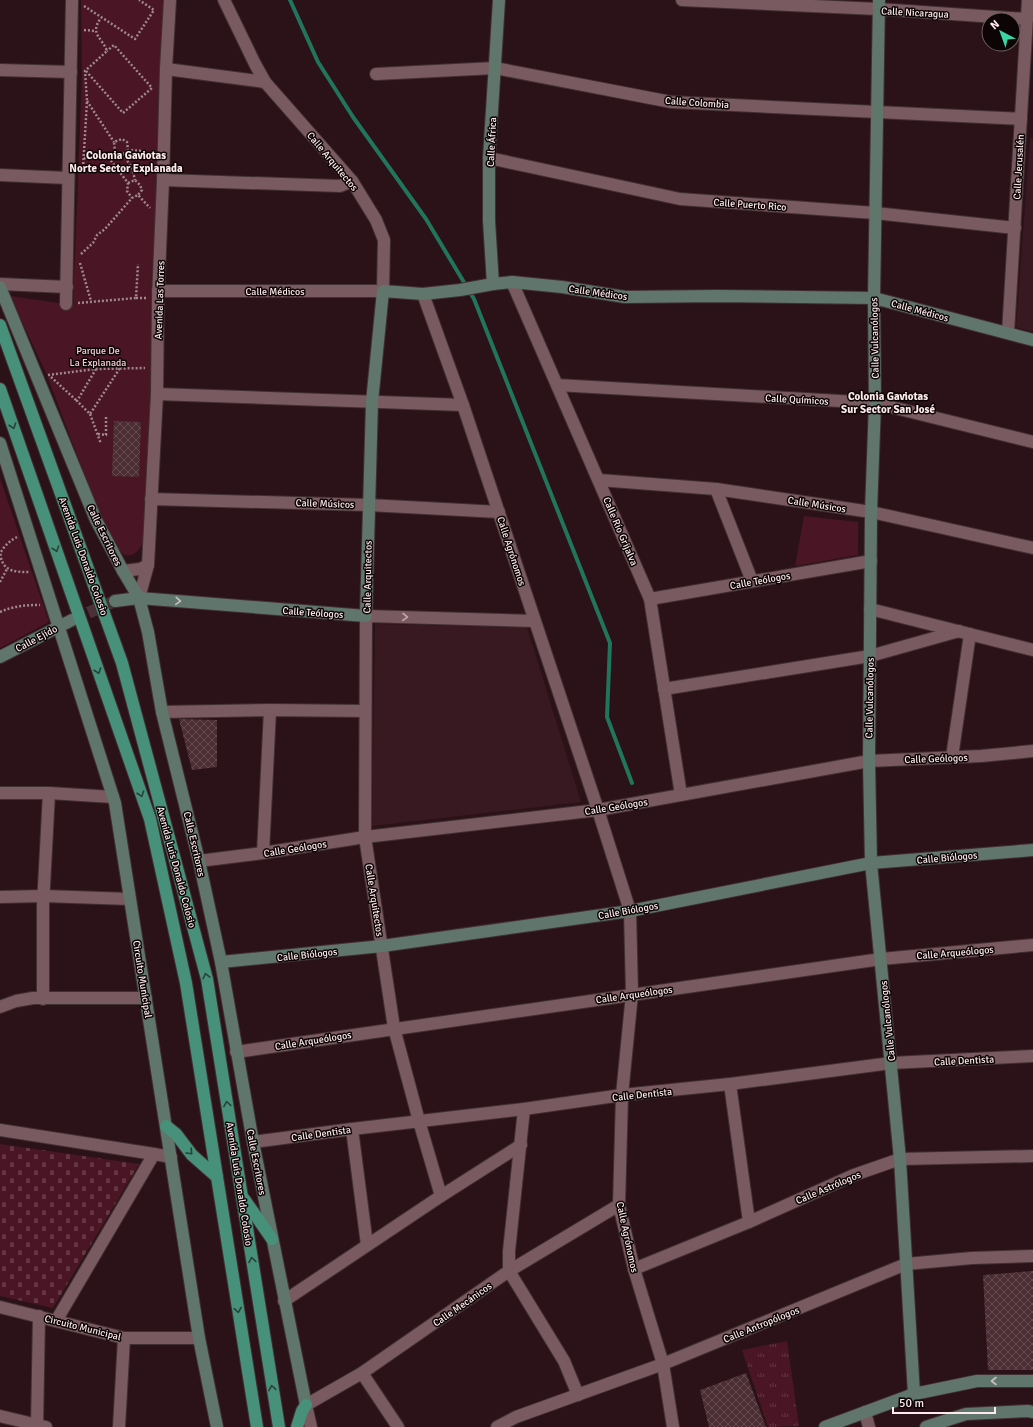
<svg xmlns="http://www.w3.org/2000/svg" width="1033" height="1427" viewBox="0 0 1033 1427" font-family="Signika,sans-serif">
<defs>
<pattern id="grass-tufts" width="24" height="20" patternUnits="userSpaceOnUse"><rect width="24" height="20" fill="#4a1525"/><path d="M3 7l-1-3M5 7V3M7 7l1-3M15 17l-1-3M17 17v-4M19 17l1-3" fill="none" stroke="#653745"/></pattern>
<pattern id="cemetery-stones" width="16" height="16" patternUnits="userSpaceOnUse"><rect width="16" height="16" fill="#4a1525"/><path d="M2 7V4a2 2 0 0 1 4 0v3zM10 15v-3a2 2 0 0 1 4 0v3z" fill="#653745"/></pattern>
<pattern id="building-cross-hatch" width="8" height="8" patternUnits="userSpaceOnUse"><rect width="8" height="8" fill="#4a2e34"/><path d="M0 0l8 8M0 8l8-8" fill="none" stroke="#654c52"/></pattern>
</defs>
<rect width="100%" height="100%" fill="#2b1218"/>
<g fill="#381821">
<path d="M1030 138H1033V332L1016 327Z"/>
<path d="M375 624 527 627 581 802 372 826Z"/>
</g>
<path fill="url(#grass-tufts)" d="M787 1341 799 1426 768 1427 742 1350Z"/>
<path fill="url(#cemetery-stones)" d="M0 1144 139 1164 53 1308 0 1296Z"/>
<g fill="#4a1525">
<path d="M81 0H166L153 417 143 543C138 554 126 562 118 548L96 505 46 373 10 296 73 305 82 74Z"/>
<path d="M0 478 49 622 0 648Z"/>
<path d="M804 516 858 522V555L795 566Z"/>
</g>
<g fill="none" stroke-linecap="round" stroke-linejoin="round">
<path stroke="#21755a" stroke-width="4" d="M290 0 318 62 353 117 426 219 474 299 610 643 607 717 632 783"/>
</g>
<g fill="url(#building-cross-hatch)">
<path d="M114 421 141 422 139 477 112 476Z"/>
<path d="M179 719 217 720V767L192 770Z"/>
<path d="M1033 1271V1370H988L983 1275Z"/>
<path d="M746 1373 766 1427H709L700 1390Z"/>
</g>
<g fill="none" stroke-linecap="round" stroke-linejoin="round">
<path stroke="#4a3238" stroke-width="12" stroke-dasharray="12 6" stroke-linecap="butt" d="M72 620 115 601"/>
<g stroke="#413033" stroke-width="14">
<g id="street">
<path d="M682 0 878 9 1027 19"/>
<path d="M166 69 265 82"/>
<path d="M0 70 71 72"/>
<path d="M376 74 495 68 671 102 1021 119"/>
<path d="M489 158 680 199 875 213 1015 228"/>
<path d="M0 175 68 178"/>
<path d="M163 180 340 186 352 181"/>
<path d="M512 282 650 599 681 795"/>
<path d="M0 284 67 287"/>
<path d="M158 291H383L384 240 376 220 352 181 265 82 255 64 224 0"/>
<path d="M423 294 463 405 598 810 630 911 632 994 622 1095 619 1205 634 1269 663 1364 673 1427"/>
<path d="M66 304 72 0"/>
<path d="M1008 333 1028 0"/>
<path d="M557 385 875 403 1033 442"/>
<path d="M157 394 463 405"/>
<path d="M599 480 716 489 871 512 1033 548"/>
<path d="M716 489 752 581"/>
<path d="M151 499 369 505 499 512"/>
<path d="M123 571 140 569 148 565"/>
<path d="M139 598 148 565 157 394 158 298 163 180 166 69 170 0"/>
<path d="M650 599 871 561"/>
<path d="M870 609 1033 650"/>
<path d="M664 689 870 656 959 631"/>
<path d="M162 712 270 710 365 711"/>
<path d="M952 757 970 634"/>
<path d="M0 793H49L113 797"/>
<path d="M263 853 270 710"/>
<path d="M199 861 263 853 365 837 598 810 869 761 981 756 1033 751"/>
<path d="M0 897 44 896 130 899"/>
<path d="M43 999V905L49 793"/>
<path d="M0 1007 16 1001 33 998H146"/>
<path d="M236 1052 881 959 1033 945"/>
<path d="M730 1084 749 1222"/>
<path d="M524 1109 509 1251V1271L564 1361 578 1395"/>
<path d="M352 1129 367 1245"/>
<path d="M0 1130 154 1154 171 1157"/>
<path d="M253 1142 352 1129 524 1109 622 1095 730 1084 891 1063 1033 1056"/>
<path d="M441 1196 419 1121 394 1028 365 837 366 616 535 621"/>
<path d="M634 1269 749 1222 854 1175 900 1159 1033 1156"/>
<path d="M284 1301 441 1196 521 1145"/>
<path d="M0 1307 124 1338H199"/>
<path d="M56 1321 154 1154"/>
<path d="M362 1373 398 1427"/>
<path d="M865 1412 869 1427"/>
<path d="M0 1416 46 1427"/>
<path d="M37 1427 39 1316"/>
<path d="M119 1427 124 1338"/>
<path d="M311 1427 306 1405 362 1373 509 1271 619 1205"/>
<path d="M497 1427 516 1417 663 1364 906 1264 972 1258 1033 1256"/>
</g>
</g>
<g stroke="#413033" stroke-width="14">
<g id="secondary">
<path d="M879 0 874 298 875 403 871 512 869 761 871 863 900 1159 914 1394"/>
<path d="M493 284 489 221V158L499 0"/>
<path d="M0 287 96 520 123 571 139 598 148 632 162 712 199 861 221 962 253 1142 306 1405"/>
<path d="M0 443 115 803 199 1338 217 1427"/>
<path d="M115 601 139 598 366 616 372 402 383 291 423 294 460 290 493 284 512 282 562 287 625 297 717 296 874 298 1033 340"/>
<path d="M0 657 72 620"/>
<path d="M221 962 382 946 630 911 871 863 1033 850"/>
<path d="M825 1427 914 1394 977 1381H1033"/>
<path d="M926 1427 966 1414 1028 1411 1033 1412"/>
</g>
</g>
<g stroke="#413033" stroke-width="14">
<g id="primary">
<path d="M0 325 122 663 207 979 279 1427"/>
<path d="M0 389 150 819 186 983 257 1427"/>
<path d="M166 1126 176 1134 192 1155 217 1177"/>
<path d="M244 1199 272 1239"/>
<path d="M297 1427 302 1411 306 1405"/>
</g>
</g>
<g stroke="#9e898d" stroke-width="2.5" stroke-dasharray="2 2" stroke-linecap="butt">
<path d="M84 6 135 39 154 10 139 0"/>
<path d="M84 30 95 31"/>
<path d="M86 71 123 113 152 88 114 45 107 51"/>
<path d="M87 101 114 142"/>
<path d="M115 152 123 154 128 150"/>
<path d="M123 154 132 168 135 180"/>
<path d="M84 158H109L128 183 127 191 132 198"/>
<path d="M109 158 115 152 114 142 122 139 127 142 128 150 144 151"/>
<path d="M83 168 87 101 85 71 107 51C102 37 89 34 101 18"/>
<path d="M128 183 135 180 140 185 142 190 138 195"/>
<path d="M81 254 93 243 97 235 105 229 132 198 138 195 150 208"/>
<path d="M80 263 91 301"/>
<path d="M136 298H147"/>
<path d="M78 303 136 298 138 264"/>
<path d="M96 369 77 401 90 414 120 368"/>
<path d="M48 375 96 369 145 368"/>
<path d="M51 377 77 401"/>
<path d="M90 414 101 444"/>
<path d="M98 434 106 435V416"/>
<path d="M17 537C11 540 4 546 1 552 0 555 1 559 2 561 6 572 18 572 29 572"/>
<path d="M0 582 7 569"/>
<path d="M0 612C13 606 26 605 40 605"/>
</g>
<use href="#street" stroke="#795a60" stroke-width="12"/>
<use href="#secondary" stroke="#60756c" stroke-width="12"/>
<use href="#primary" stroke="#479079" stroke-width="12"/>
</g>
<defs><path id="oneway-chevron" d="M-2-3.5L2.5 0L-2 3.5" fill="none" stroke-width="1.6" stroke-linecap="round" stroke-linejoin="round"/></defs>
<g stroke="#274339">
<use href="#oneway-chevron" transform="translate(13 426) rotate(71)"/>
<use href="#oneway-chevron" transform="translate(56 549) rotate(71)"/>
<use href="#oneway-chevron" transform="translate(98 671) rotate(71)"/>
<use href="#oneway-chevron" transform="translate(141 794) rotate(71)"/>
<use href="#oneway-chevron" transform="translate(206 976) rotate(-103)"/>
<use href="#oneway-chevron" transform="translate(227 1104) rotate(-99)"/>
<use href="#oneway-chevron" transform="translate(190 1152) rotate(47)"/>
<use href="#oneway-chevron" transform="translate(252 1260) rotate(-99)"/>
<use href="#oneway-chevron" transform="translate(238 1310) rotate(81)"/>
<use href="#oneway-chevron" transform="translate(272 1388) rotate(-99)"/>
</g>
<g stroke="#c6c1c0">
<use href="#oneway-chevron" transform="translate(178 601) rotate(4)"/>
<use href="#oneway-chevron" transform="translate(994 1381) rotate(-180)"/>
</g>
<use stroke="#c2a9ae" href="#oneway-chevron" transform="translate(405 617) rotate(2)"/>
<g text-anchor="middle" stroke-width="3" stroke-linejoin="round" paint-order="stroke">
<g font-size="10" fill="#fdeaed" stroke="#0c0405">
<text transform="translate(915 12) rotate(3)" y="4">Calle Nicaragua</text>
<text transform="translate(697 102) rotate(4)" y="4">Calle Colombia</text>
<text transform="translate(491 142) rotate(-87)" y="4">Calle África</text>
<text transform="translate(333 161) rotate(50)" y="4">Calle Arquitectos</text>
<text transform="translate(1018 167) rotate(-87)" y="4">Calle Jerusalén</text>
<text transform="translate(750 204) rotate(4)" y="4">Calle Puerto Rico</text>
<text x="275" y="295">Calle Médicos</text>
<text transform="translate(598 292) rotate(8)" y="4">Calle Médicos</text>
<text transform="translate(159 300) rotate(-88)" y="4">Avenida Las Torres</text>
<text transform="translate(920 310) rotate(15)" y="4">Calle Médicos</text>
<text transform="translate(874 338) rotate(-91)" y="4">Calle Vulcanólogos</text>
<text transform="translate(797 399) rotate(3)" y="4">Calle Químicos</text>
<text transform="translate(325 503) rotate(2)" y="4">Calle Músicos</text>
<text transform="translate(817 504) rotate(9)" y="4">Calle Músicos</text>
<text transform="translate(621 531) rotate(67)" y="4">Calle Río Grijalva</text>
<text transform="translate(105 535) rotate(64)" y="4">Calle Escritores</text>
<text transform="translate(512 551) rotate(72)" y="4">Calle Agrónomos</text>
<text transform="translate(84 556) rotate(70)" y="4">Avenida Luis Donaldo Colosio</text>
<text transform="translate(367 577) rotate(-89)" y="4">Calle Arquitectos</text>
<text transform="translate(760 580) rotate(-10)" y="4">Calle Teólogos</text>
<text transform="translate(313 612) rotate(4)" y="4">Calle Teólogos</text>
<text transform="translate(36 638) rotate(-28)" y="4">Calle Ejido</text>
<text transform="translate(869 698) rotate(-89)" y="4">Calle Vulcanólogos</text>
<text transform="translate(936 758) rotate(-2)" y="4">Calle Geólogos</text>
<text transform="translate(616 806) rotate(-9)" y="4">Calle Geólogos</text>
<text transform="translate(195 844) rotate(77)" y="4">Calle Escritores</text>
<text transform="translate(295 848) rotate(-9)" y="4">Calle Geólogos</text>
<text transform="translate(947 857) rotate(-5)" y="4">Calle Biólogos</text>
<text transform="translate(177 867) rotate(75)" y="4">Avenida Luis Donaldo Colosio</text>
<text transform="translate(375 900) rotate(81)" y="4">Calle Arquitectos</text>
<text transform="translate(628 910) rotate(-10)" y="4">Calle Biólogos</text>
<text transform="translate(955 952) rotate(-5)" y="4">Calle Arqueólogos</text>
<text transform="translate(307 954) rotate(-6)" y="4">Calle Biólogos</text>
<text transform="translate(143 979) rotate(81)" y="4">Circuito Municipal</text>
<text transform="translate(634 994) rotate(-8)" y="4">Calle Arqueólogos</text>
<text transform="translate(887 1021) rotate(-96)" y="4">Calle Vulcanólogos</text>
<text transform="translate(313 1040) rotate(-9)" y="4">Calle Arqueólogos</text>
<text transform="translate(964 1060) rotate(-3)" y="4">Calle Dentista</text>
<text transform="translate(642 1094) rotate(-6)" y="4">Calle Dentista</text>
<text transform="translate(321 1133) rotate(-8)" y="4">Calle Dentista</text>
<text transform="translate(257 1162) rotate(79)" y="4">Calle Escritores</text>
<text transform="translate(240 1184) rotate(81)" y="4">Avenida Luis Donaldo Colosio</text>
<text transform="translate(828 1187) rotate(-23)" y="4">Calle Astrólogos</text>
<text transform="translate(628 1237) rotate(78)" y="4">Calle Agrónomos</text>
<text transform="translate(462 1304) rotate(-35)" y="4">Calle Mecánicos</text>
<text transform="translate(761 1324) rotate(-22)" y="4">Calle Antropólogos</text>
<text transform="translate(83 1327) rotate(14)" y="4">Circuito Municipal</text>
</g>
<g font-size="10" fill="#f9cfd7" stroke="#0c0405">
<text x="98" y="354">Parque De<tspan x="98" dy="12">La Explanada</tspan></text>
</g>
<g font-size="11" font-weight="bold" fill="#fdeaed" stroke="#0c0405">
<text x="126" y="159">Colonia Gaviotas<tspan x="126" dy="13">Norte Sector Explanada</tspan></text>
<text x="888" y="400">Colonia Gaviotas<tspan x="888" dy="13">Sur Sector San José</tspan></text>
</g>
</g>
<g transform="translate(1001 32) rotate(319)"><circle r="19" fill="#0c0405" stroke="#6c6062"/>
<path d="M0-3L7 15L0 10L-7 15Z" fill="#3cd4a4"/>
<text y="-6" font-size="11" font-weight="bold" text-anchor="middle" fill="#fdeaed">N</text>
</g>
<path d="M893 1407v6h102v-6" fill="none" stroke="#fdeaed" stroke-width="2"/>
<text x="899" y="1407" font-size="12" fill="#fdeaed" stroke="#0c0405" stroke-width="3" paint-order="stroke">50 m</text>
</svg>
